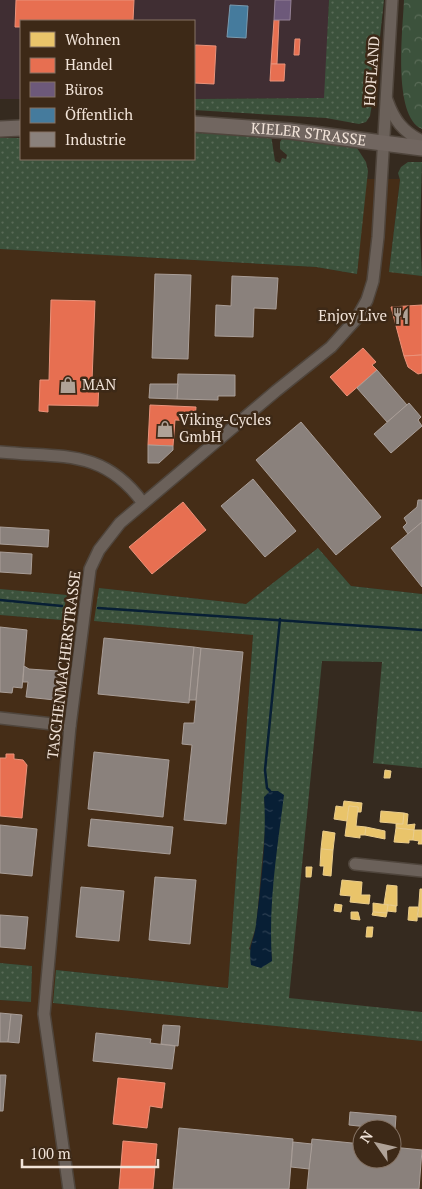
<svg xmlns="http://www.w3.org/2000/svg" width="422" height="1189" viewBox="0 0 422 1189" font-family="'PT Serif',serif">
<defs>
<pattern id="grass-dots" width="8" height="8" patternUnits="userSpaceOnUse" patternTransform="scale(1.25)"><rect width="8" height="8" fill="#3c523c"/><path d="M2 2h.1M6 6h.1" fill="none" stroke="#596b57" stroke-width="1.8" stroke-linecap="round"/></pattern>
<pattern id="forest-crowns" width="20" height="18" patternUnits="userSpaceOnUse" patternTransform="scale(1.25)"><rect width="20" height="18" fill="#3c523c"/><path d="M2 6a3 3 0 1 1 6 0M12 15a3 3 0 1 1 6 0" fill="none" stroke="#596b57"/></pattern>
<pattern id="water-ripples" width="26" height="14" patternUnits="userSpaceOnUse" patternTransform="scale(1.25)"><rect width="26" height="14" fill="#081f35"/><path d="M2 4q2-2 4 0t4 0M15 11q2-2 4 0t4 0" fill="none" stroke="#2c3f52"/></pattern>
</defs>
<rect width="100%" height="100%" fill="#352a1f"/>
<path fill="#402e33" d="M0 0H329L325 98 194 99V21H21V99H0Z"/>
<path fill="#452d17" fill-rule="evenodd" d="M366 179H400L389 271 422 276V594L351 586 318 548 246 604 99 588 95 621 253 635 228 988 57 970 53 1003 422 1041V1189H0V1000L30 1002 32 966 0 963V615L62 620 66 595 0 589V249L316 267 357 274ZM362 1129H392V1159H362Z"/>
<g fill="url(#grass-dots)" fill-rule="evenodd">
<path d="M329 0H384L374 92 370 116 366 122 359 124 326 118 194 110V99L324 98Z"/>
<path d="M194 133 271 135 275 161 280 163 282 158 286 159 287 155 280 149V142L283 137 357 148 366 162 368 171 357 274 316 267 0 249V138H21V159H194Z"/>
<path d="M408 162H422L420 231 422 276 389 272 400 180 398 173 401 167Z"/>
<path d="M318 548 351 586 422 594V768L373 763 382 662 322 661 289 998 422 1012V1041L53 1003 56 970 228 988 253 635 94 621 99 588 246 604ZM264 797 275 851 269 927 272 961 249 949 256 927 266 820Z"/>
<path d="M0 589 67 595 62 620 0 615Z"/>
<path d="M0 963 32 966 31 1002 0 1000Z"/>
</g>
<path fill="url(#forest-crowns)" d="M404 0H422V129C392 116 403 27 404 0Z"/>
<path fill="url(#water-ripples)" d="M270 791H278L284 795C277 851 268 905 272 961L261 968 251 965C248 943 254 943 256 924 261 884 267 837 264 797Z"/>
<g fill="#e9c46a" stroke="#ebcd8b">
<path d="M385 770 391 771 390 778H384Z"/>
<path d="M344 801 362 803 361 812H358V807L349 806 347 821 334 819 336 806 343 807Z"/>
<path d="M349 806 358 807 356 826 366 827 365 835H360V838L345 836Z"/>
<path d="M381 811 404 813 403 824 380 822Z"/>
<path d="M404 813 408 814 407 825 415 824 414 830 396 828V824H403Z"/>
<path d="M366 827 385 831V839L365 835Z"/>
<path d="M396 828 414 830 413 840H409V843L394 842Z"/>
<path d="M414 830H422V844H418L419 841 413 840Z"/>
<path d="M323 831 335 833 333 850 321 849Z"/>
<path d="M321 849 333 850 331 876 323 875 324 866H320Z"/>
<path d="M306 867H312L311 877H306Z"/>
<path d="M342 880 362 882 361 895H370L369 904 350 902 351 896 340 895Z"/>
<path d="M387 885 397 886V906L384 904Z"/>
<path d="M420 889H422V917H418Z"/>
<path d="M373 903 388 905 387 913 373 912Z"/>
<path d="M335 904 342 905 341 912 334 911Z"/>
<path d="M388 905 396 906V912L387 911Z"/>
<path d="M409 907H418L417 921 408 920Z"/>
<path d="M351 912H358L360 920 351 919Z"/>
<path d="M373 912 387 913 386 917 372 915Z"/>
<path d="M367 927H373L372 937H366Z"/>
</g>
<g fill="#e76f51" stroke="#ea927a">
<path d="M16 0H134L133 21H21V27H15Z"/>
<path d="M274 20H279L277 64H271Z"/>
<path d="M295 39H300L299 55H294Z"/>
<path d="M196 45 216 46 214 84 194 83V46Z"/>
<path d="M271 64H285L284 81H270Z"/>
<path d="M51 300 95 301 92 381H99L98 406 48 405V412L39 411 40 380H49Z"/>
<path d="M422 305V355L404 356 391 307Z"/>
<path d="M363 348 376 362 372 365 377 370 347 396 330 377Z"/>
<path d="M422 355V373L418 374 408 367 404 356Z"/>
<path d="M150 405 196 407 195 421 175 420 173 446 148 445Z"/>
<path d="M183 502 206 530 152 574 129 547Z"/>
<path d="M6 754H14V759L23 760 27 765 22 818 0 816V758H6Z"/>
<path d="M118 1078 165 1083 162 1108 150 1106 147 1128 113 1124Z"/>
<path d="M123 1141 157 1144 153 1189H119Z"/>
</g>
<path fill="#6d597a" stroke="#958296" d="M275 0H291L290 20H274Z"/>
<path fill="#457b9d" stroke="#799aaf" d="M230 5 248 6 246 38 227 37Z"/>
<g fill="#8a817c" stroke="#a99e98">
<path d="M155 274 191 275 188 359 152 358Z"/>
<path d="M232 276 278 278 276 309 254 308 253 337 215 336 216 305 231 306Z"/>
<path d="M377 370 407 405 387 422 357 388Z"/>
<path d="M178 374 235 375V396H218V400L177 399Z"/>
<path d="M150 384H178L177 399 149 398Z"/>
<path d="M409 403 421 417 418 420 422 426 391 453 374 434Z"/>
<path d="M301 422 381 517 336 555 256 460Z"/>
<path d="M148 445 173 446V450L159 463H148Z"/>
<path d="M253 479 296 531 265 557 221 506Z"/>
<path d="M418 500H422V522L408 534 403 527 407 523 404 518 417 507Z"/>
<path d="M422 522V587L391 548Z"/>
<path d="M0 527 49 530 48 547 0 544Z"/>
<path d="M0 552 32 554 31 574 0 572Z"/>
<path d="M0 627 27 630 22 688 13 687 12 693 0 692Z"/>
<path d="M104 638 194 647 189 703 98 694Z"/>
<path d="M194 647 201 648 196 700H189Z"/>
<path d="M201 648 243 652 226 824 184 820 192 745 182 744 184 723H194Z"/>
<path d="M24 666 29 669 58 671 55 700 26 697 28 682H23Z"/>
<path d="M94 752 169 760 163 817 88 809Z"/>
<path d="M91 819 173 827 170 854 88 846Z"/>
<path d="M0 825 37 829 32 876 0 873Z"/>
<path d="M155 877 196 880 190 944 149 940Z"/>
<path d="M81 887 124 891 119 941 76 937Z"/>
<path d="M0 915 28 917 25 949 0 947Z"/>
<path d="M0 1013 11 1014 8 1042H0Z"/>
<path d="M11 1014 22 1015 19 1043 8 1042Z"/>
<path d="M163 1025 180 1026 178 1046 161 1044Z"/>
<path d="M96 1033 151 1039 150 1043 175 1046 172 1069 93 1061Z"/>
<path d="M0 1075H6L3 1111H0Z"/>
<path d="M350 1112 396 1116 395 1130 349 1125Z"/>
<path d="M179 1128 293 1139 289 1189H173Z"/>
<path d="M312 1139 362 1144V1159H392V1147L422 1150 419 1189H307Z"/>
<path d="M293 1142 312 1144 309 1169 291 1167Z"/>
</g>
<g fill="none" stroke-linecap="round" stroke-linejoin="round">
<g stroke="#081f35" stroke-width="2.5">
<path d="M0 600 62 606"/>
<path d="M98 608 422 630"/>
<path d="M270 791 267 788 265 770 280 619"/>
</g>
<g stroke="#4f453c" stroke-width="14">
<g id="street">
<path d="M387 100C394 120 403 132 422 141"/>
<path d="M0 452C61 458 103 448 143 503"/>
<path d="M0 718 70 726"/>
<path d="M355 864 422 871"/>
<path d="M69 1189 44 1014 70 726 90 569 99 550 120 523 276 391 331 347 357 318 367 300 373 281 378 237 392 0"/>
</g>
</g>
<g stroke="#4f453c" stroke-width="18">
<g id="secondary">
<path id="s1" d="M194 124 290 131 422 148"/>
<path d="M0 129 21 128"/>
</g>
</g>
<use href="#street" stroke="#6b615a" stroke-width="11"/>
<use href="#secondary" stroke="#716660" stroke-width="15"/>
</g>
<defs>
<g id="restaurant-bare" transform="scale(1.35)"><path d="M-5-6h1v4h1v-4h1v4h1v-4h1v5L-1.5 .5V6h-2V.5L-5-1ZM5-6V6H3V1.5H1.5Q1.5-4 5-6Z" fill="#afa297" stroke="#3d2917" stroke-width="2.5" paint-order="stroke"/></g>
<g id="shop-bare" transform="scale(1.35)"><path d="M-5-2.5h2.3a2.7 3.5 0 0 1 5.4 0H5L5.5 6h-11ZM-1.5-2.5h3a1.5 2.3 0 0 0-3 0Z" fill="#afa297" stroke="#3d2917" stroke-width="2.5" paint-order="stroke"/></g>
</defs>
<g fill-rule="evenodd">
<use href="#restaurant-bare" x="401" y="316"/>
<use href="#shop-bare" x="68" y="385"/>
<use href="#shop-bare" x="165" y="429"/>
</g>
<g text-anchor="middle" stroke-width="5" stroke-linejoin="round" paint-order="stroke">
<g font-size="15" fill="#f1e3d8" stroke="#3d2917">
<text transform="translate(372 71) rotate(-86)" y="5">HOFLAND</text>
<text dy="5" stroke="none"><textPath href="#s1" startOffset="115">KIELER STRASSE</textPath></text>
<text transform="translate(64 665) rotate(-83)" y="5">TASCHENMACHERSTRASSE</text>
</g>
<g font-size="15" fill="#f1e3d8" stroke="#3d2917" text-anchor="start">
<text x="387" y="321" text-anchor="end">Enjoy Live</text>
<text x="82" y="390">MAN</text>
<text x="179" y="425">Viking-Cycles<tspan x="179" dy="17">GmbH</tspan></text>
</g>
</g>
<rect x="20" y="20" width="175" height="140" fill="#3d2917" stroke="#857364"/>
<rect x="30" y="32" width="25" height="15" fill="#e9c46a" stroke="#857364"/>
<text x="65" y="45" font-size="15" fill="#f1e3d8">Wohnen</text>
<rect x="30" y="58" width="25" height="15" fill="#e76f51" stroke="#857364"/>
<text x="65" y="70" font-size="15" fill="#f1e3d8">Handel</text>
<rect x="30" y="82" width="25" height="15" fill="#6d597a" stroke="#857364"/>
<text x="65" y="95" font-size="15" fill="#f1e3d8">Büros</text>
<rect x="30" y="108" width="25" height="15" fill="#457b9d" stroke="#857364"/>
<text x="65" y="120" font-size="15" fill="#f1e3d8">Öffentlich</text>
<rect x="30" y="132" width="25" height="15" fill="#8a817c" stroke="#857364"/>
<text x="65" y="145" font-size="15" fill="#f1e3d8">Industrie</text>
<g transform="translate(377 1144) rotate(304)"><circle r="24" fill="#3d2917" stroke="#857364"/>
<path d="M0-4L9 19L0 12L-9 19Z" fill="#afa297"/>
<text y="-8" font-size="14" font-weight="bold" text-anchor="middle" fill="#f1e3d8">N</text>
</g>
<path d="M22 1159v8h136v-8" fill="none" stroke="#f1e3d8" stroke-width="2.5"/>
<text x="30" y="1159" font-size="15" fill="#f1e3d8" stroke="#3d2917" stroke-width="4" paint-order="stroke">100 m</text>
</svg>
